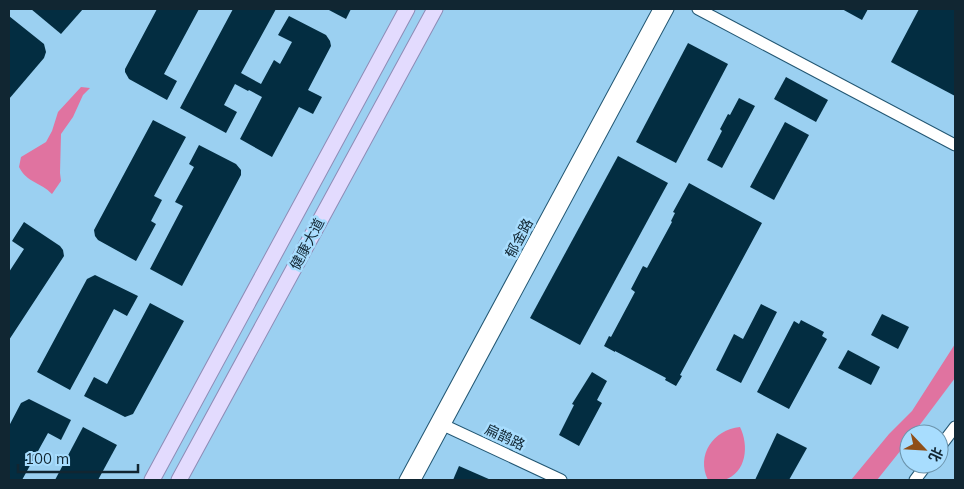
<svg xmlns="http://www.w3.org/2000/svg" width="964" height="489" viewBox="0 0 964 489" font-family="Mulish,'Noto Sans SC',sans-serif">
<rect width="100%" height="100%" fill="#9bd0f1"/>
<g fill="#e073a0">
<path d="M81 87 90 88 83 95 73 117 61 134 60 173 61 181 52 194C41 182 27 183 19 167L21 157 46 142 52 131 58 112Z"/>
<path d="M955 344V378L913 434H909V440L877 480H851L889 434 912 411Z"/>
<path d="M740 427C749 445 747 473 724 480 719 481 713 480 708 480 696 455 713 430 740 427Z"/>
</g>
<g fill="#032d41">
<path d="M31 9H83L61 34Z"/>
<path d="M157 9H199L164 74 177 81 167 100 129 79 125 72V69Z"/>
<path d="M233 9H276L241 73 261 84 274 60 280 64 292 42 278 35 289 16 326 35 330 41 331 46 308 90 322 97 313 114 299 107 272 157 240 139 262 97 249 90 248 91 235 84 224 105 237 112 226 133 180 108Z"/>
<path d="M327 9H351L346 19Z"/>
<path d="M842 9H868L862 20Z"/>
<path d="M919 9H955V96L891 62Z"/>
<path d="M9 16 44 44 46 52 44 58 9 99Z"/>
<path d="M688 43 728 64 676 163 636 142Z"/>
<path d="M786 77 828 100 816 122 774 99Z"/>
<path d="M739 98 755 106 722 168 707 160 722 131 720 129 728 114 730 115Z"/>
<path d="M153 120 186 137 154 196 162 200 151 221 156 224 136 261 98 240 95 236 94 230Z"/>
<path d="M785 122 809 135 774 200 750 187Z"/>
<path d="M199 145 236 164 241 170V175L182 286 150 269 183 206 175 202 194 167 189 164Z"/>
<path d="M618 156 668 183 580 345 530 318Z"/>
<path d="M689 183 762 223 680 375 682 376 676 386 665 380 666 378 615 351V352L604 346 609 336 611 337 635 292 631 289 643 266 647 268 672 222 671 221 675 213 673 212Z"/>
<path d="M24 222 60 246 63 250 64 256 9 340V272L24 249 12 241Z"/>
<path d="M95 275 138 296 127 316 114 309 70 390 37 372 87 279Z"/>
<path d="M150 303 184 321 133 414 125 417 84 396 94 377 107 384Z"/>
<path d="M761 304 777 312 741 383 716 370 734 334 743 339Z"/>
<path d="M882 314 909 327 898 349 871 335Z"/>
<path d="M801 320 824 332 822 336 827 339 789 409 757 392 794 321 799 324Z"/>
<path d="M848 350 880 367 871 385 838 368Z"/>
<path d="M592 372 607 381 597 400 602 403 579 446 559 435 574 405 572 404Z"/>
<path d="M29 399 71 420 61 440 48 433 22 480H9V426L21 403Z"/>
<path d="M83 427 117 445 98 480H55Z"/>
<path d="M777 433 807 448 789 480H755Z"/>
<path d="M459 466 491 480H453Z"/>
</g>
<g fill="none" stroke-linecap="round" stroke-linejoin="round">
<g stroke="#235773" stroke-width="13">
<g id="minor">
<path d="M698 9 955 145"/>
<path d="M439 423 561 480"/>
<path d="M939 448 955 427"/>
<path d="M405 480 659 9"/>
<path d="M415 480 668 9"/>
<path d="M915 480 927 464"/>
</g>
</g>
<g stroke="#8e8cb6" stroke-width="17">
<g id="major">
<path d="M152 480 407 9"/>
<path d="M179 480 435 9"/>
</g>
</g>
<use href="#minor" stroke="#fff" stroke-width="11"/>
<use href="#major" stroke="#e3dbfe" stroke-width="15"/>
</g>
<g text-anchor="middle" stroke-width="5" stroke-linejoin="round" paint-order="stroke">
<g font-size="14" fill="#112632" stroke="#a8ddfe">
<text transform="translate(519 238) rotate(-62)" y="5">郁金路</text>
<text transform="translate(307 244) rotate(-62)" y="5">健康大道</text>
<text transform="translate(505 437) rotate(25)" y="5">扁鹊路</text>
</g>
</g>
<rect width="964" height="489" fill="none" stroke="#112632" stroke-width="20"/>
<g transform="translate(924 449) rotate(115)"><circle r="24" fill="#a8ddfe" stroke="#6c94ac"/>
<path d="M0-4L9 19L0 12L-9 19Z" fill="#8f4f19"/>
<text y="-8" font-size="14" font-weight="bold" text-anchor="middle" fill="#112632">北</text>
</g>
<path d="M18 464v8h120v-8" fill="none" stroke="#112632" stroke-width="2.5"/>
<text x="25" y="464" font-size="15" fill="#112632" stroke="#a8ddfe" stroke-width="4" paint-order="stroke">100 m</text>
</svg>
